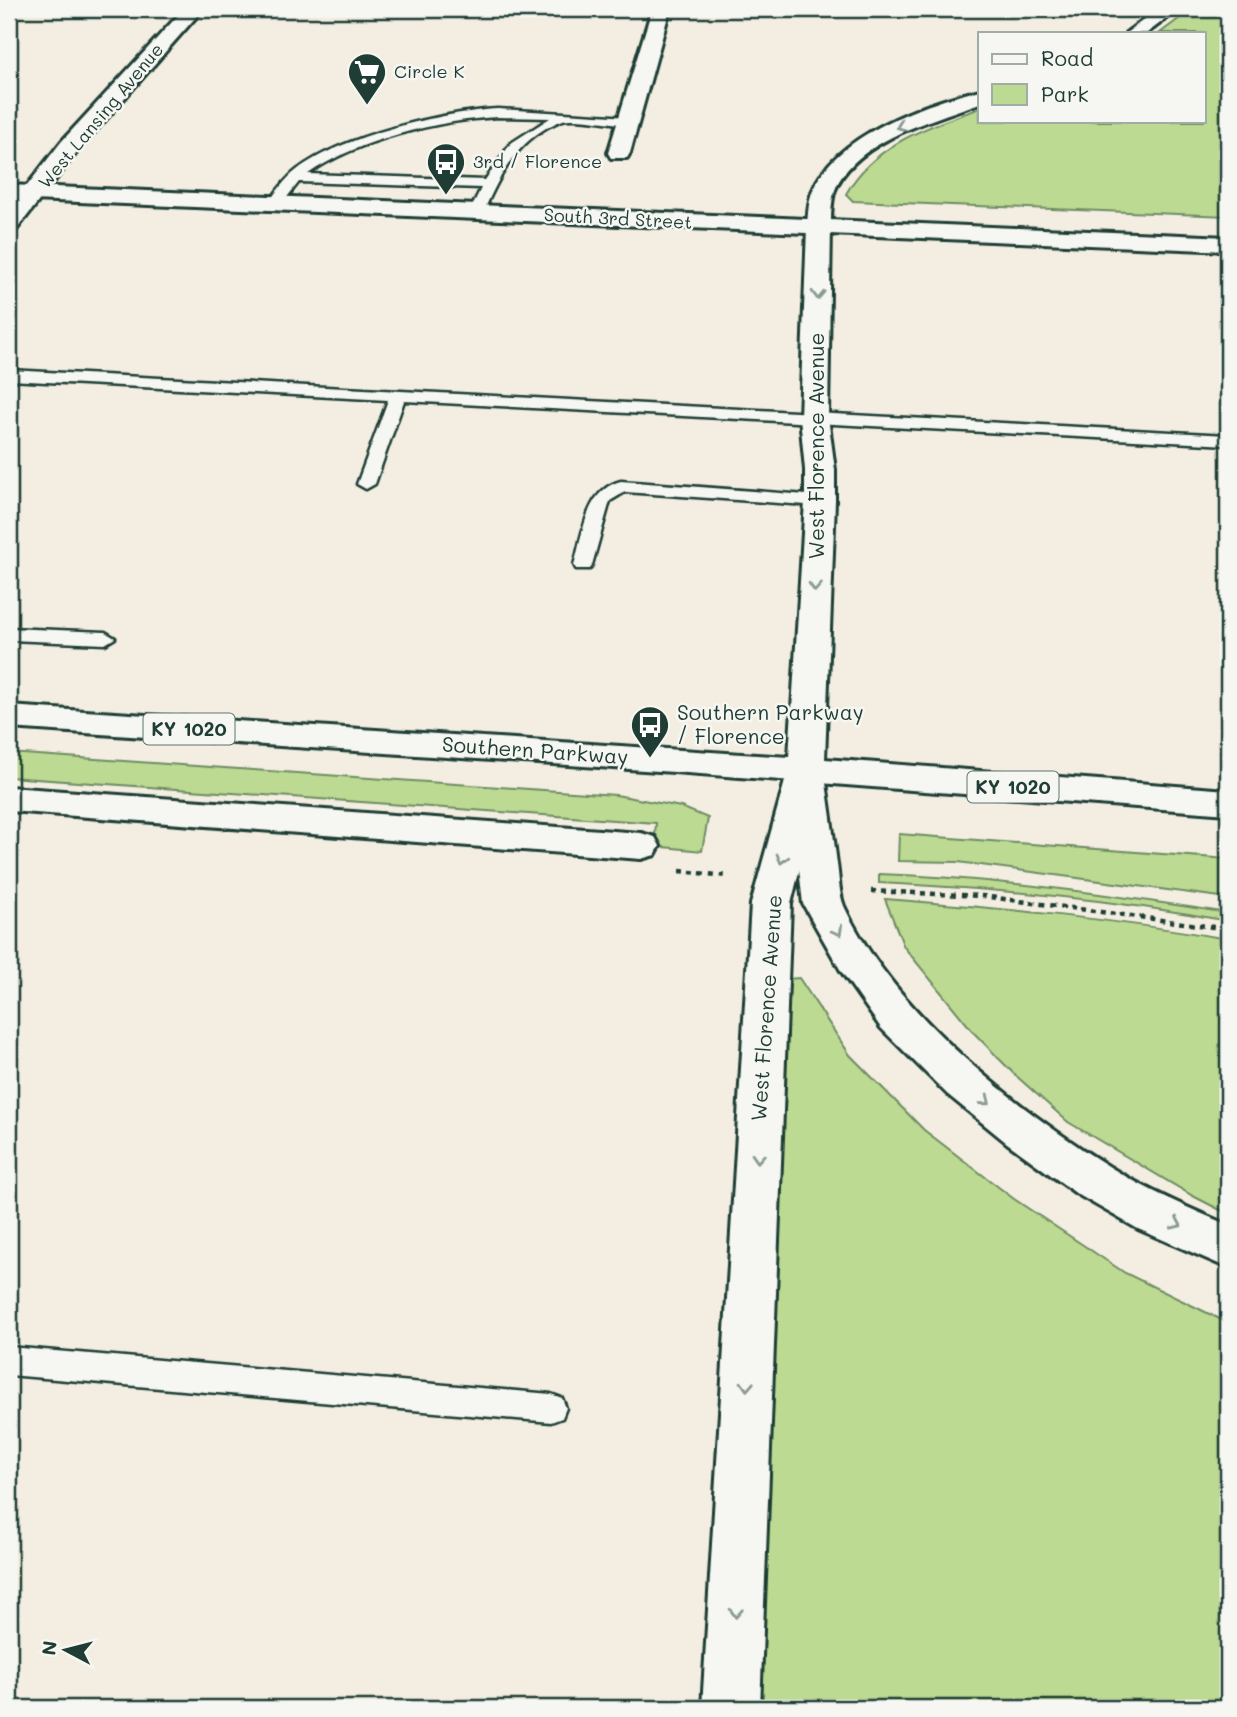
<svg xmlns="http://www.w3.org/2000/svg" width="1237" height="1717" viewBox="0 0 1237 1717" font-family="Mali,sans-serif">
<rect width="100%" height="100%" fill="#f3eee1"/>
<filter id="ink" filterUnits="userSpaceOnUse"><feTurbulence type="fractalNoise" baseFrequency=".0143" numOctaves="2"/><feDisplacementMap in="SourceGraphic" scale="14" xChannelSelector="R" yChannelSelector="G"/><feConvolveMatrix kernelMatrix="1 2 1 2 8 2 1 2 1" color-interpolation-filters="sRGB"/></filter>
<g filter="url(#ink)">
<g fill="#bcda92" stroke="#6e8c63" stroke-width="2">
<path d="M1192 9H1228V216L853 201 846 194C874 143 929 127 980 108V121H1204V33H1160Z"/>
<path d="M9 753 616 795 681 807 708 818 702 851 654 846 656 823 9 777Z"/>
<path d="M899 834 1228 859V898L958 862 898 861Z"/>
<path d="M879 874C996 878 1113 895 1228 913V921C1110 899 999 889 879 883Z"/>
<path d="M885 899C1000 908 1114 919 1228 939V1214L1193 1196 1068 1122 1014 1074 975 1034 904 947Z"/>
<path d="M799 978 850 1055 924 1130 1014 1199 1125 1273 1228 1323V1708H758L768 1386 788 979Z"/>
</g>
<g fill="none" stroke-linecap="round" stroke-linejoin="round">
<g stroke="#1f3d34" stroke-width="5">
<g id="service">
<path d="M498 109 629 117 635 121 629 125C614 124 575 116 563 120 520 136 500 173 483 213L476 217 469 213 481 188 299 182 280 206H270L268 203C277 191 285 179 297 170 341 136 443 112 498 109ZM498 117 550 118 511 143 485 180 308 174C357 140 439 120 498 117Z"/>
<path d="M9 370 1228 435V445L404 401 375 484 366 489 357 484 388 400 9 380Z"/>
<path d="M621 481 820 496 829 501 820 506 625 492 610 501 592 565 590 569H576L574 565C583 535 585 490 621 481Z"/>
<path d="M9 628 105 632 115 638 105 644 9 640Z"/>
<path d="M9 1347 551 1394 562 1398 566 1408 562 1418 551 1422 9 1375Z"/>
</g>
</g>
<g stroke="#1f3d34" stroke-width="6">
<g id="minor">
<path d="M184 9H203L77 152 17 229 9 231V209L61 142Z"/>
<path d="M652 9H670L630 153 627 158H611L608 153Z"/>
<path d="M806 758 819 762 824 770 791 904 760 1708H702L751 904 788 770 793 762Z"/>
<path d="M9 787 641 833 655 837 660 846 655 855 641 859 9 811Z"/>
</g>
</g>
<g stroke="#1f3d34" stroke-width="6">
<path id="secondary" d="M9 185 1228 237V251L9 199Z"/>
</g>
<g stroke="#1f3d34" stroke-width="6">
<path id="primary" d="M819 220 827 222 831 227 828 417 835 470V501L825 759 1228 790V814L674 772 9 728V706L789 757 805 501V470L800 417 807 227 811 222Z"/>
</g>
<g stroke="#1f3d34" stroke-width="6">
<g id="motorway">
<path d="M1158 9H1179L1147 33H1126Z"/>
<path d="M980 90V103C935 119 854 141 835 190 831 201 831 215 831 227L827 232H811L807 227C808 215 808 201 813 190 835 135 926 103 980 90Z"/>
<path d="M806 758 819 762 824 770C829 801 833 833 837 864 839 877 839 894 844 906 892 1010 1014 1107 1110 1167 1147 1190 1188 1208 1228 1225V1268L1138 1229 1077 1194 1007 1143 947 1094 881 1028 841 971 803 904 788 770 793 762Z"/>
</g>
</g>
<g stroke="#1f3d34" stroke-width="4.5" stroke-dasharray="5 5" stroke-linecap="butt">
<path d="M680 871 727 876"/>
<path d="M871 891 982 896 1228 929"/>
</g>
<use href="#service" fill="#f6f6f2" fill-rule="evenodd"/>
<use href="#minor" fill="#f6f6f2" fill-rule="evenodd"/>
<use href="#secondary" fill="#f6f6f2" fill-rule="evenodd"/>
<use href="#primary" fill="#f6f6f2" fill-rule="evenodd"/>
<use href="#motorway" fill="#f6f6f2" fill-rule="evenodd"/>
</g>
<defs><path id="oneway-chevron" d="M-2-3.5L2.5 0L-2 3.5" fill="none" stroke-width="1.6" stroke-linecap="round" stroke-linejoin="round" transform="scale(1.75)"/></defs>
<g stroke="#8a9a93">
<use href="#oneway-chevron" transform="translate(901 126) rotate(157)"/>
<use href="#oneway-chevron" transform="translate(818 295) rotate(92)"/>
<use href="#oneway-chevron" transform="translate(815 587) rotate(93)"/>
<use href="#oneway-chevron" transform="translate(782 859) rotate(105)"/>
<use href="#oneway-chevron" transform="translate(838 931) rotate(60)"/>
<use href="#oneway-chevron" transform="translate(986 1101) rotate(39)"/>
<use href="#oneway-chevron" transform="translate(758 1158) rotate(93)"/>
<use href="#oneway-chevron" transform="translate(1177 1224) rotate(24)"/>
<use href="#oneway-chevron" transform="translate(747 1386) rotate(93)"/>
<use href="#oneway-chevron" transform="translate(736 1613) rotate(93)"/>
</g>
</g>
<defs>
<g id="supermarket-pin" transform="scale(2.0125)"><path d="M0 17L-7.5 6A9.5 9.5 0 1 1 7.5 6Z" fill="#1f3d34" stroke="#f6f6f2"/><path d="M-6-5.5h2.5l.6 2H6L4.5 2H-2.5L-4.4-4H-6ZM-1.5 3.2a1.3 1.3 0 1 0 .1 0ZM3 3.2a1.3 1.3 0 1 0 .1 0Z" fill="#fff"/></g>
<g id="bus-pin" transform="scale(2.0125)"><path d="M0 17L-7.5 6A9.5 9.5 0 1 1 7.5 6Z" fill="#1f3d34" stroke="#f6f6f2"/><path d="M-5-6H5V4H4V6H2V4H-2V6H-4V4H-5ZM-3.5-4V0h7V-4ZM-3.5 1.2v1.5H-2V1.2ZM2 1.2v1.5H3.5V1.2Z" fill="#fff"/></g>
</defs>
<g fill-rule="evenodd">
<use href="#supermarket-pin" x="367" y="72"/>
<use href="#bus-pin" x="446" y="162"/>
<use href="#bus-pin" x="650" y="725"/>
</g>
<g text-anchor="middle" stroke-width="5" stroke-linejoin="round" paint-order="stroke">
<g font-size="18" fill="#1f3d34" stroke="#f6f6f2" text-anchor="start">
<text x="394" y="78">Circle K</text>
<text x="473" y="168">3rd / Florence</text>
</g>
<g font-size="18" fill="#1f3d34" stroke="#f6f6f2">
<text transform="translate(101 116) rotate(-50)" y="6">West Lansing Avenue</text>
<text transform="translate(618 219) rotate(3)" y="6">South 3rd Street</text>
</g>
<g fill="#f6f6f2" stroke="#60746d" stroke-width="2">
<rect x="143.5" y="713.5" width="91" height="31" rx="5"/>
<rect x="967.5" y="771.5" width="91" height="31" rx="5"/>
</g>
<g font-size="19" font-weight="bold" fill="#1f3d34">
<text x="189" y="736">KY 1020</text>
<text x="1013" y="794">KY 1020</text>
</g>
<g font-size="21" fill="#1f3d34" stroke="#f6f6f2">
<text transform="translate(817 446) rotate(-90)" y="7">West Florence Avenue</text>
<text transform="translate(535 751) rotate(4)" y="7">Southern Parkway</text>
<text transform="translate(767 1008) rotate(-86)" y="7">West Florence Avenue</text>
</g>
<g font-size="21" fill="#1f3d34" stroke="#f6f6f2" text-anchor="start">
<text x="677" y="720">Southern Parkway<tspan x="677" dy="24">/ Florence</tspan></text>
</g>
</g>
<rect width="1237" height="1717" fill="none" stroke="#f6f6f2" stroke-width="35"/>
<rect x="18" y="18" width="1202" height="1682" fill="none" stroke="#1f3d34" stroke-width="2.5" filter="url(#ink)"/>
<rect x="978" y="32" width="228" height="91" fill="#f6f6f2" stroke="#a0aca6" stroke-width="2"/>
<rect x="992" y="54" width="35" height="10" fill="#f6f6f2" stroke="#a0aca6" stroke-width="2"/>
<text x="1041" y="66" font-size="21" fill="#1f3d34">Road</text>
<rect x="992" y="84" width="35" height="21" fill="#bcda92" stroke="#a0aca6" stroke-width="2"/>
<text x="1041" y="102" font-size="21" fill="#1f3d34">Park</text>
<g transform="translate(66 1650) rotate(277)" stroke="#f6f6f2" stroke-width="5" paint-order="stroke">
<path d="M0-5L12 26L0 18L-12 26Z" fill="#1f3d34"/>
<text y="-10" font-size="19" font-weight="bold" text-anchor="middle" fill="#1f3d34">N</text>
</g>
</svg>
